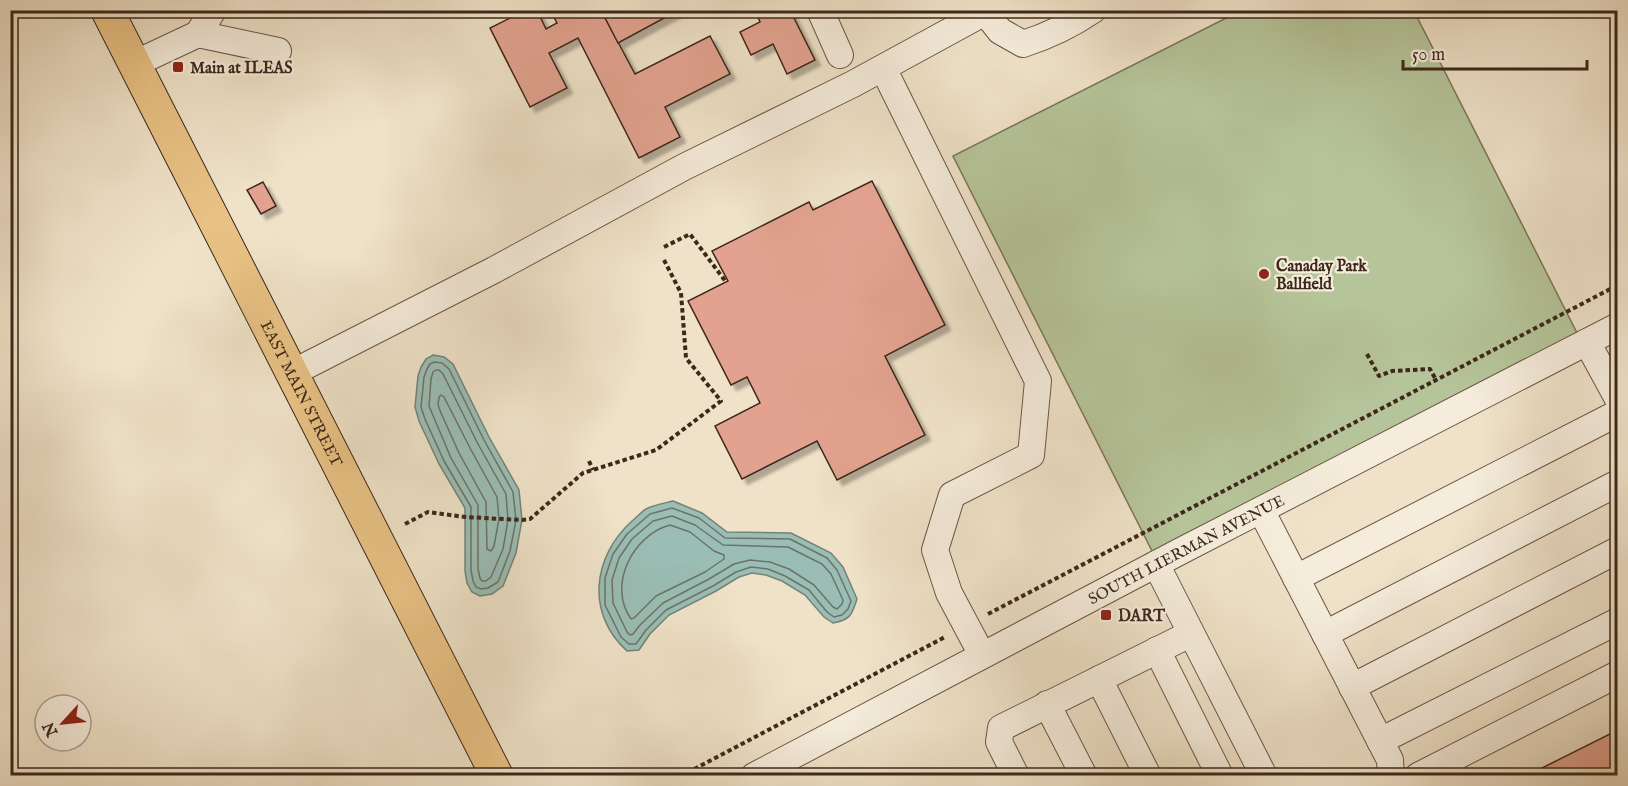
<svg xmlns="http://www.w3.org/2000/svg" width="1628" height="786" viewBox="0 0 1628 786" font-family="'IM FELL English',serif">
<defs>
<filter id="shadow"><feDropShadow dx="5.5" dy="5.5" stdDeviation="1.5" flood-color="#0004"/></filter>
</defs>
<rect width="100%" height="100%" fill="#efe2c8"/>
<filter id="stains"><feTurbulence type="fractalNoise" baseFrequency=".00333" numOctaves="4"/><feColorMatrix values="0 0 0 0 .2 0 0 0 0 .09 0 0 0 0 .02 0 0 0 .5 -.17"/></filter>
<radialGradient id="worn" r=".72"><stop offset=".6" stop-color="#630" stop-opacity="0"/><stop offset="1" stop-color="#630" stop-opacity=".3"/></radialGradient>
<path fill="#b6c499" stroke="#7a765a" stroke-width="1.5" d="M1240 11H1414L1577 333 1153 553 953 156Z"/>
<g fill="#9abeb5" stroke="#758277" stroke-width="1.5">
<path d="M433 355 444 357 453 364 489 437 519 490 522 520 516 553 503 586 492 594 480 596 472 592 467 583 465 571V508L439 464 419 421 415 407 418 376 421 367 426 359Z"/>
<path d="M673 501 702 513 727 532 791 533 831 553 843 567 857 599C852 615 850 620 833 623L824 617 805 595 782 581 766 575 752 573 739 577 716 591 669 615 650 634 639 650 627 651C586 614 592 557 632 521 637 517 641 512 646 509 653 505 665 503 673 501Z"/>
</g>
<g fill="none" stroke-linecap="round" stroke-linejoin="round">
<g stroke="#6c7368" stroke-width="1.5">
<path d="M434 362 442 363 449 369 484 440 513 492 516 520 510 551 498 582 488 588 481 589 476 587 473 581 471 570V507L444 461 425 419 421 407 424 377 427 369 430 364Z"/>
<path d="M436 370H439L443 374 478 444 506 494 508 520 503 549 491 577 486 581H482L480 578 478 569V505L451 458 429 406 431 379 433 372Z"/>
<path d="M441 395 444 397 470 448 497 497 499 519 494 546 491 551 487 549 486 502 459 453 441 413 438 405 439 397Z"/>
<path d="M672 508 699 518 725 538 790 539 827 558 837 570 851 601 848 609 842 615 834 617 827 612 809 590 785 576 768 569 751 567 736 572 713 586 666 610 646 630 636 644H629L621 637 605 605V578L613 554 627 534 650 514Z"/>
<path d="M672 516 695 525 723 545 788 547 822 564 831 574 843 600 842 604 837 609 833 607 814 585 789 569 770 562 750 560 734 564 709 579 663 603 640 625 633 634 630 635 627 632 613 603 612 580 619 558 632 539 653 521Z"/>
<path d="M670 525 690 532 714 551 724 555V559L705 572 656 596 634 618 631 619C607 585 633 535 670 525Z"/>
</g>
</g>
<g fill="#e2a28f" stroke="#3d281b" stroke-width="1.5" filter="url(#shadow)">
<path d="M526 10H537L546 29 557 23 550 10H601L635 74 710 36 730 74 665 107 680 137 639 158 578 38 549 53 567 88 530 107 490 28Z"/>
<path d="M601 10H679L618 43Z"/>
<path d="M755 10H790L815 60 787 74 773 44 751 55 740 32 760 22Z"/>
<path d="M872 181 945 325 885 356 925 435 837 480 817 441 742 479 715 426 760 403 747 377 731 385 688 301 728 281 712 251 809 202 813 210Z"/>
<path d="M263 182 276 206 261 214 247 190Z"/>
<path d="M1618 730V776H1526Z"/>
</g>
<g fill="none" stroke-linecap="round" stroke-linejoin="round">
<g stroke="#6a5646" stroke-width="28">
<g id="minor">
<path d="M213 10 198 34 278 51"/>
<path d="M820 10 840 55"/>
<path d="M985 12 1000 31 1023 44C1048 36 1071 25 1093 10"/>
<path d="M134 64 198 34"/>
<path d="M883 68 1038 381 1031 455 952 495 935 550 949 593 982 655"/>
<path d="M1587 342 1618 399"/>
<path d="M292 373 494 270 684 167 853 84 985 12V10"/>
<path d="M1261 510 1390 760 1391 776"/>
<path d="M1156 564 1264 776"/>
<path d="M1296 578 1618 413"/>
<path d="M1325 634 1618 483"/>
<path d="M1157 650 1220 776"/>
<path d="M1099 679 1148 776"/>
<path d="M1352 687 1618 550"/>
<path d="M1047 704 1084 776"/>
<path d="M1380 741 1618 621"/>
<path id="s1" d="M754 776 1179 552 1618 326"/>
<path d="M1016 776 999 742 1001 728 1190 634"/>
<path d="M1418 776 1618 674"/>
</g>
</g>
<g stroke="#3d281b" stroke-width="34">
<g id="major">
<path id="s2" d="M107 10 497 776"/>
</g>
</g>
<g stroke="#3d281b" stroke-width="4" stroke-dasharray="4.5 3" stroke-linecap="butt">
<path d="M664 247 690 234 726 282"/>
<path d="M1367 354 1379 376 1392 371 1430 369 1436 380"/>
<path d="M589 461 593 470"/>
<path d="M405 524 428 512 465 517 522 520 530 519 583 473 656 450 721 401 686 358 681 293 664 260"/>
<path d="M988 614 1618 285"/>
<path d="M681 776 945 637"/>
</g>
<use href="#minor" stroke="#f5ecdb" stroke-width="26"/>
<use href="#major" stroke="#e8c184" stroke-width="32"/>
</g>
<g fill="#8f2418" stroke="#f5ecdb" stroke-width="2">
<rect x="172" y="61" width="12" height="12" rx="3"/>
<circle cx="1264" cy="274" r="6"/>
<rect x="1100" y="609" width="12" height="12" rx="3"/>
</g>
<g text-anchor="middle" stroke-width="4.5" stroke-linejoin="round" paint-order="stroke">
<g font-size="16" font-weight="bold" fill="#3d281b" stroke="#f5ecdb" text-anchor="start">
<text x="190" y="73">Main at ILEAS</text>
<text x="1276" y="271">Canaday Park<tspan x="1276" dy="18">Ballfield</tspan></text>
<text x="1118" y="621">DART</text>
</g>
<g font-size="16" fill="#3d281b" stroke="#f5ecdb">
<text dy="6" stroke="none"><textPath href="#s2" startOffset="430">EAST MAIN STREET</textPath></text>
<text dy="6" stroke="none"><textPath href="#s1" startOffset="488">SOUTH LIERMAN AVENUE</textPath></text>
</g>
</g>
<rect width="1628" height="786" fill="none" stroke="#efe2c8" stroke-width="36"/>
<rect x="12" y="12" width="1604" height="762" fill="none" stroke="#3d281b" stroke-width="3"/>
<rect x="18" y="18" width="1592" height="750" fill="none" stroke="#3d281b" stroke-width="1.5"/>
<g transform="translate(63 723) rotate(243)"><circle r="28" fill="#f5ecdb" stroke="#ab9e8e" stroke-width="1.5"/>
<path d="M0-4.5L10 22L0 15L-10 22Z" fill="#8f2418"/>
<text y="-9" font-size="16" font-weight="bold" text-anchor="middle" fill="#3d281b">N</text>
</g>
<path d="M1403 60v9h184v-9" fill="none" stroke="#3d281b" stroke-width="3"/>
<text x="1412" y="60" font-size="18" fill="#3d281b" stroke="#f5ecdb" stroke-width="4.5" paint-order="stroke">50 m</text>
<rect width="100%" height="100%" filter="url(#stains)"/>
<rect width="100%" height="100%" fill="url(#worn)"/>
</svg>
